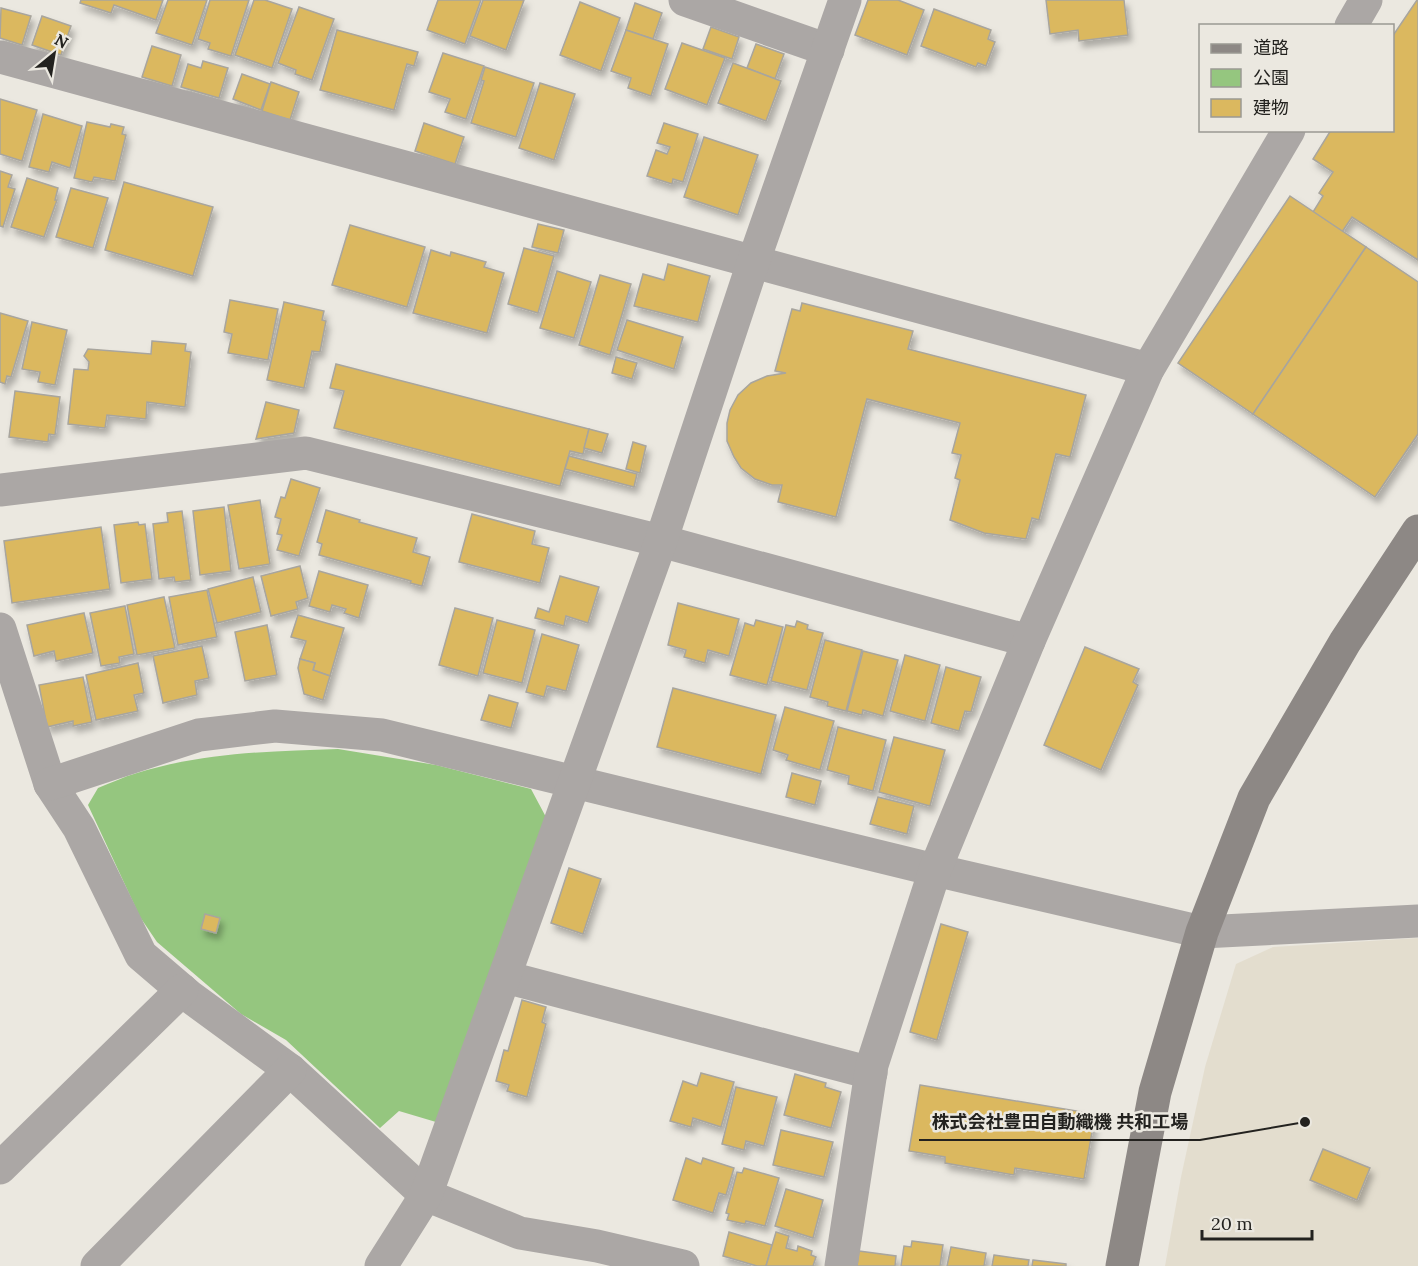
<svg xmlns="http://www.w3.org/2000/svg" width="1418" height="1266" viewBox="0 0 1418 1266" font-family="Lora,'Noto Sans JP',serif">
<defs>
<filter id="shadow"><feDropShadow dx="3.5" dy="6" stdDeviation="3" flood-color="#0004"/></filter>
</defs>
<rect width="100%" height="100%" fill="#ebe8e0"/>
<path fill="#e3ddce" d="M1418 938V1266H1165L1181 1177 1205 1067 1236 964 1273 947Z"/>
<path fill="#95c67f" d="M338 749 436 765 531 789 547 819 436 1122 399 1111 380 1128 286 1040 241 1014 157 942 140 917 88 805 98 788C111 783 123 777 137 773 201 753 271 751 338 749Z"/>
<g fill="#dbb85f" stroke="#a8a59e" stroke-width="1.5" filter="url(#shadow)">
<path d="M81 0H163L156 20 114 5 111 13 80 3Z"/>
<path d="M168 0H207L192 45 156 33Z"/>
<path d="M210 0H249L231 56 208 49 210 43 198 39Z"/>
<path d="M254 0H265L292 9 272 68 235 55Z"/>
<path d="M438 0H481L465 44 427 30Z"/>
<path d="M483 0H524L506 50 470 36Z"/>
<path d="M868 0H898L924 10 907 55 855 35Z"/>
<path d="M1046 0H1124L1128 35 1079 41 1078 30 1050 34Z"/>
<path d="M1417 0H1418V260L1352 217 1342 232 1313 212 1323 196 1319 193 1333 172 1313 159 1331 130H1392V37Z"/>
<path d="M580 2 620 18 601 71 560 55Z"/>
<path d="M635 3 662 13 653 39 626 30Z"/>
<path d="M299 7 334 19 312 80 295 74 296 70 278 63Z"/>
<path d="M1 8 31 16 22 45 0 38Z"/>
<path d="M934 9 991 30 988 39 995 42 986 66 978 63 976 67 921 46Z"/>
<path d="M42 16 71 26 61 55 32 45Z"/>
<path d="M711 27 739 37 732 59 703 49Z"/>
<path d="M337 30 418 52 414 66 407 64 394 110 320 90Z"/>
<path d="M626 30 668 44 651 96 628 88 631 78 611 71Z"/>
<path d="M682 43 725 58 707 105 665 89Z"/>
<path d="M756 44 784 54 775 79 747 68Z"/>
<path d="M152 46 181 55 172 86 142 77Z"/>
<path d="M443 53 484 66 466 119 445 112 450 99 429 92Z"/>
<path d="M203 61 228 68 219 98 181 87 188 64 201 68Z"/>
<path d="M733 63 781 81 766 121 718 103Z"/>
<path d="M485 67 534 83 516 137 471 123 484 81 481 80Z"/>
<path d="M242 74 270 84 261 110 233 99Z"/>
<path d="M271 82 299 92 290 120 262 111Z"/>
<path d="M540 83 575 94 554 160 519 148Z"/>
<path d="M0 99 37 110 22 161 0 154Z"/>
<path d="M43 114 82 126 70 168 52 162 49 172 29 167Z"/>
<path d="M87 122 110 127 111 124 124 127 122 134 126 135 115 181 94 177 92 182 74 178Z"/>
<path d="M424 123 464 137 455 164 415 151Z"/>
<path d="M664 123 698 134 683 182 673 179 672 184 647 176 656 150 667 154 670 147 657 143Z"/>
<path d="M704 137 758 155 738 215 684 197Z"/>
<path d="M0 171 12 175 8 187 15 189 3 227 0 226Z"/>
<path d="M27 178 58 188 55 200H57L44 237 11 227Z"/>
<path d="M124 182 213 207 193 276 105 250Z"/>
<path d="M71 188 108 198 93 248 56 237Z"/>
<path d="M1290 196 1366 247 1253 414 1178 363Z"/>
<path d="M538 224 564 230 558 253 532 247Z"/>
<path d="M350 225 425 247 407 307 332 285Z"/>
<path d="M1366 247 1418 282V434L1375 497 1253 414Z"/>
<path d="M524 248 554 256 538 313 508 304Z"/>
<path d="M431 250 450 256 451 252 486 262 484 267 504 273 487 333 413 313Z"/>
<path d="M668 264 710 276 698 322 634 306 643 274 664 280Z"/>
<path d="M557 271 591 282 574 338 540 328Z"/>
<path d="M600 275 631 284 610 355 579 345Z"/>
<path d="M230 300 278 309 268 360 228 353 232 334 224 332Z"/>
<path d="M284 302 324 311 322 320 326 321 320 352 312 351 304 388 267 380Z"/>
<path d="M802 303 913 331 908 349 1086 395 1070 457 1056 454 1039 520 1032 518 1026 539 984 533 950 520 960 480 955 478 961 455 952 453 960 423 867 399 836 517 778 502 782 485H772L755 479 741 468 734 457 727 441V423L730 410 738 395 751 383 767 376 786 373 775 371 792 309 800 311Z"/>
<path d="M0 313 28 321 11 377 7 376 5 384 0 382Z"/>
<path d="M627 320 683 337 674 369 617 350Z"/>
<path d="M32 322 67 330 55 385 38 382 40 372 22 369Z"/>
<path d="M152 341 186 344 185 351 191 352 185 407 147 402 146 419 107 415 105 428 68 424 74 369 88 370 89 362 84 356 88 349 151 354Z"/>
<path d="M616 357 637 363 632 379 612 373Z"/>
<path d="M336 364 589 429 583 454 570 451 560 486 334 428 344 391 330 388Z"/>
<path d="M15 391 60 397 55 435 49 434 48 442 9 437Z"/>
<path d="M266 402 299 410 294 433 256 439Z"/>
<path d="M589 429 608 434 602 453 584 448Z"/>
<path d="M633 442 646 446 640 473 626 469Z"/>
<path d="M569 456 637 474 634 487 565 469Z"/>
<path d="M291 479 320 488 299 556 277 550 282 535 277 534 281 519 275 517 281 497 285 498Z"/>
<path d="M260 500 270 564 239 569 228 505Z"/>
<path d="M224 507 231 571 200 575 193 511Z"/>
<path d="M326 510 360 520 359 522 417 538 413 552 430 557 422 586 410 583 411 581 319 555 322 544 317 542Z"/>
<path d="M182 511 191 580 175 582 174 577 159 579 153 524 168 522 167 513Z"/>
<path d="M472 514 535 531 532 544 549 548 540 583 459 562Z"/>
<path d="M138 522 139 525 145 524 152 579 121 583 114 525Z"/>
<path d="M101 527 110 589 12 603 4 541Z"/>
<path d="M300 566 308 598 296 602 298 609 271 616 261 576Z"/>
<path d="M319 571 368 585 359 618 344 613 346 609 332 605 330 612 309 606Z"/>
<path d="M560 576 599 587 588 623 566 616 564 626 535 618 538 608 549 612Z"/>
<path d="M253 577 261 612 217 623 208 589Z"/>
<path d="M207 590 217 637 178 645 169 597Z"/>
<path d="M164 597 175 648 137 655 127 605Z"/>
<path d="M678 603 739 619 729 656 708 650 705 663 684 657 686 650 668 645Z"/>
<path d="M125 606 134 654 119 657 120 663 101 666 90 613Z"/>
<path d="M455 608 493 618 478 676 439 665Z"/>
<path d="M84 613 93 653 56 661 54 651 34 656 27 625Z"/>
<path d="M298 615 344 628 330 676 313 670 315 663 300 659 306 641 291 637Z"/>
<path d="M497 620 535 630 522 683 483 673Z"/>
<path d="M756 620 783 627 767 685 730 675 745 623 754 626Z"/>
<path d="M797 621 808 625 807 629 823 633 807 690 771 681 786 625 795 627Z"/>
<path d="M267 625 277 675 245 681 235 632Z"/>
<path d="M542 634 579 645 566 691 547 686 544 697 526 692Z"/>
<path d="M825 640 862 650 846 711 827 706 828 702 810 697Z"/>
<path d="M202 646 209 678 195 681 197 695 163 703 153 656Z"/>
<path d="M1085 647 1139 669 1133 682 1138 685 1101 770 1044 745Z"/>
<path d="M863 651 898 660 883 716 863 710 862 715 847 711Z"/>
<path d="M905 655 940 665 925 721 890 711Z"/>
<path d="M300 659 315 663 313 670 330 676 323 700 304 694 298 668Z"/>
<path d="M138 663 144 693 134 695 138 711 96 720 86 675Z"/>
<path d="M946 667 981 677 971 712 965 711 959 731 931 723Z"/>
<path d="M83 677 92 722 73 726V721L47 727 39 685Z"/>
<path d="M673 688 776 715 761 774 657 747Z"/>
<path d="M489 695 518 703 511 728 481 720Z"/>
<path d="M785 707 834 721 820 770 786 760 788 755 773 750Z"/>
<path d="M838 727 886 740 873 791 848 784 849 776 827 770Z"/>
<path d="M894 737 945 750 930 806 879 792Z"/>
<path d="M792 773 821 781 815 805 786 797Z"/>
<path d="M878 797 914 806 907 834 870 824Z"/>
<path d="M569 868 601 879 583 934 551 923Z"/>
<path d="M205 914 220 918 216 933 201 929Z"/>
<path d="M941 924 968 932 937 1040 910 1032Z"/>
<path d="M522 1000 546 1007 542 1022 546 1024 527 1097 507 1091 509 1085 496 1081 504 1050 508 1051Z"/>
<path d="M701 1073 734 1082 721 1127 693 1118 691 1127 670 1121 683 1081 697 1086Z"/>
<path d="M795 1074 826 1083 825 1087 841 1092 831 1128 784 1115Z"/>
<path d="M920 1085 1095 1114 1084 1179 1015 1168 1014 1175 945 1163V1157L909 1151Z"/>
<path d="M736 1087 777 1097 764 1146 746 1141 744 1150 722 1144Z"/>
<path d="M781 1130 833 1142 824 1177 773 1165Z"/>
<path d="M1323 1149 1370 1168 1357 1200 1310 1180Z"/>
<path d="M686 1158 701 1164 703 1158 734 1168 726 1195 719 1193 713 1213 673 1200Z"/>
<path d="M744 1168 779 1178 765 1226 746 1221 745 1224 727 1220 729 1214 726 1213 737 1172 742 1173Z"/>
<path d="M786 1189 823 1200 813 1238 775 1226Z"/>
<path d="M729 1232 772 1245 766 1266H757L723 1256Z"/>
<path d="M776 1232 789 1236 786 1248 797 1251 798 1246 812 1251 811 1255 816 1257 813 1266H766Z"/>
<path d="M912 1241 943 1245 940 1266H901L904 1246 911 1247Z"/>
<path d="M951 1247 986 1253 984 1266H947Z"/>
<path d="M859 1251 896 1256 895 1266H857Z"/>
<path d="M994 1255 1029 1260 1028 1266H992Z"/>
<path d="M1033 1260 1066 1264V1266H1032Z"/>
</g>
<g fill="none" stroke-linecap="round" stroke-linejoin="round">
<g stroke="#aba7a5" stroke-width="33">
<path d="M685 0 828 50"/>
<path d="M1351 26 1366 0"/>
<path d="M0 57 1148 369"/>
<path d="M0 490 306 453 661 541 1029 641"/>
<path d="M0 629 50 784 79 828 141 955 189 996 290 1070 426 1195 520 1233 597 1246 683 1266"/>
<path d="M50 784 199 735 275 726 382 735 935 870 1202 932 1418 921"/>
<path d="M505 977 871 1073"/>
<path d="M0 1168 182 990"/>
<path d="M97 1266 290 1070"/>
<path d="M381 1266 426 1195 661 541 753 263 845 0"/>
<path d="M841 1266 872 1065 935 870 1029 641 1148 369 1289 130"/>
</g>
<path stroke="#8d8885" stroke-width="33" d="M1122 1266 1155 1092 1202 932 1254 798 1345 642 1418 531"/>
</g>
<path fill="none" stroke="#23221f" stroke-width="2" d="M1305 1122L1200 1140H919"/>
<circle fill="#23221f" stroke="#ebe8e0" stroke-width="2" cx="1305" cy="1122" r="6"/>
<g font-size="18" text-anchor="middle" font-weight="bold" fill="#23221f" stroke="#ebe8e0" stroke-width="5" stroke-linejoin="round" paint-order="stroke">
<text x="1060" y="1128">株式会社豊田自動織機 共和工場</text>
</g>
<rect x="1199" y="24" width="195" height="108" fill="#ebe8e0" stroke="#9b9993" stroke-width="1.5"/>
<rect x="1211" y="44" width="30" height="9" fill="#8d8885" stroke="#9b9993" stroke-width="1.5"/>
<text x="1253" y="54" font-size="18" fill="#23221f">道路</text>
<rect x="1211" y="69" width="30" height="18" fill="#95c67f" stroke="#9b9993" stroke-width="1.5"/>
<text x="1253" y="84" font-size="18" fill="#23221f">公園</text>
<rect x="1211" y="99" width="30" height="18" fill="#dbb85f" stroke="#9b9993" stroke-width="1.5"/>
<text x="1253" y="114" font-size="18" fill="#23221f">建物</text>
<g transform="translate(54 54) rotate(30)" stroke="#ebe8e0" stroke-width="4.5" paint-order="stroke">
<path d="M0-4.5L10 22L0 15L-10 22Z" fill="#23221f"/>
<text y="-9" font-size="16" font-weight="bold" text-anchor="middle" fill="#23221f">N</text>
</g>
<path d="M1202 1230v9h110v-9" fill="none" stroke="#23221f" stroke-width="3"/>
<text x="1211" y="1230" font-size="18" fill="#23221f" stroke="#ebe8e0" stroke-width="4.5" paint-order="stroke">20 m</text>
</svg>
